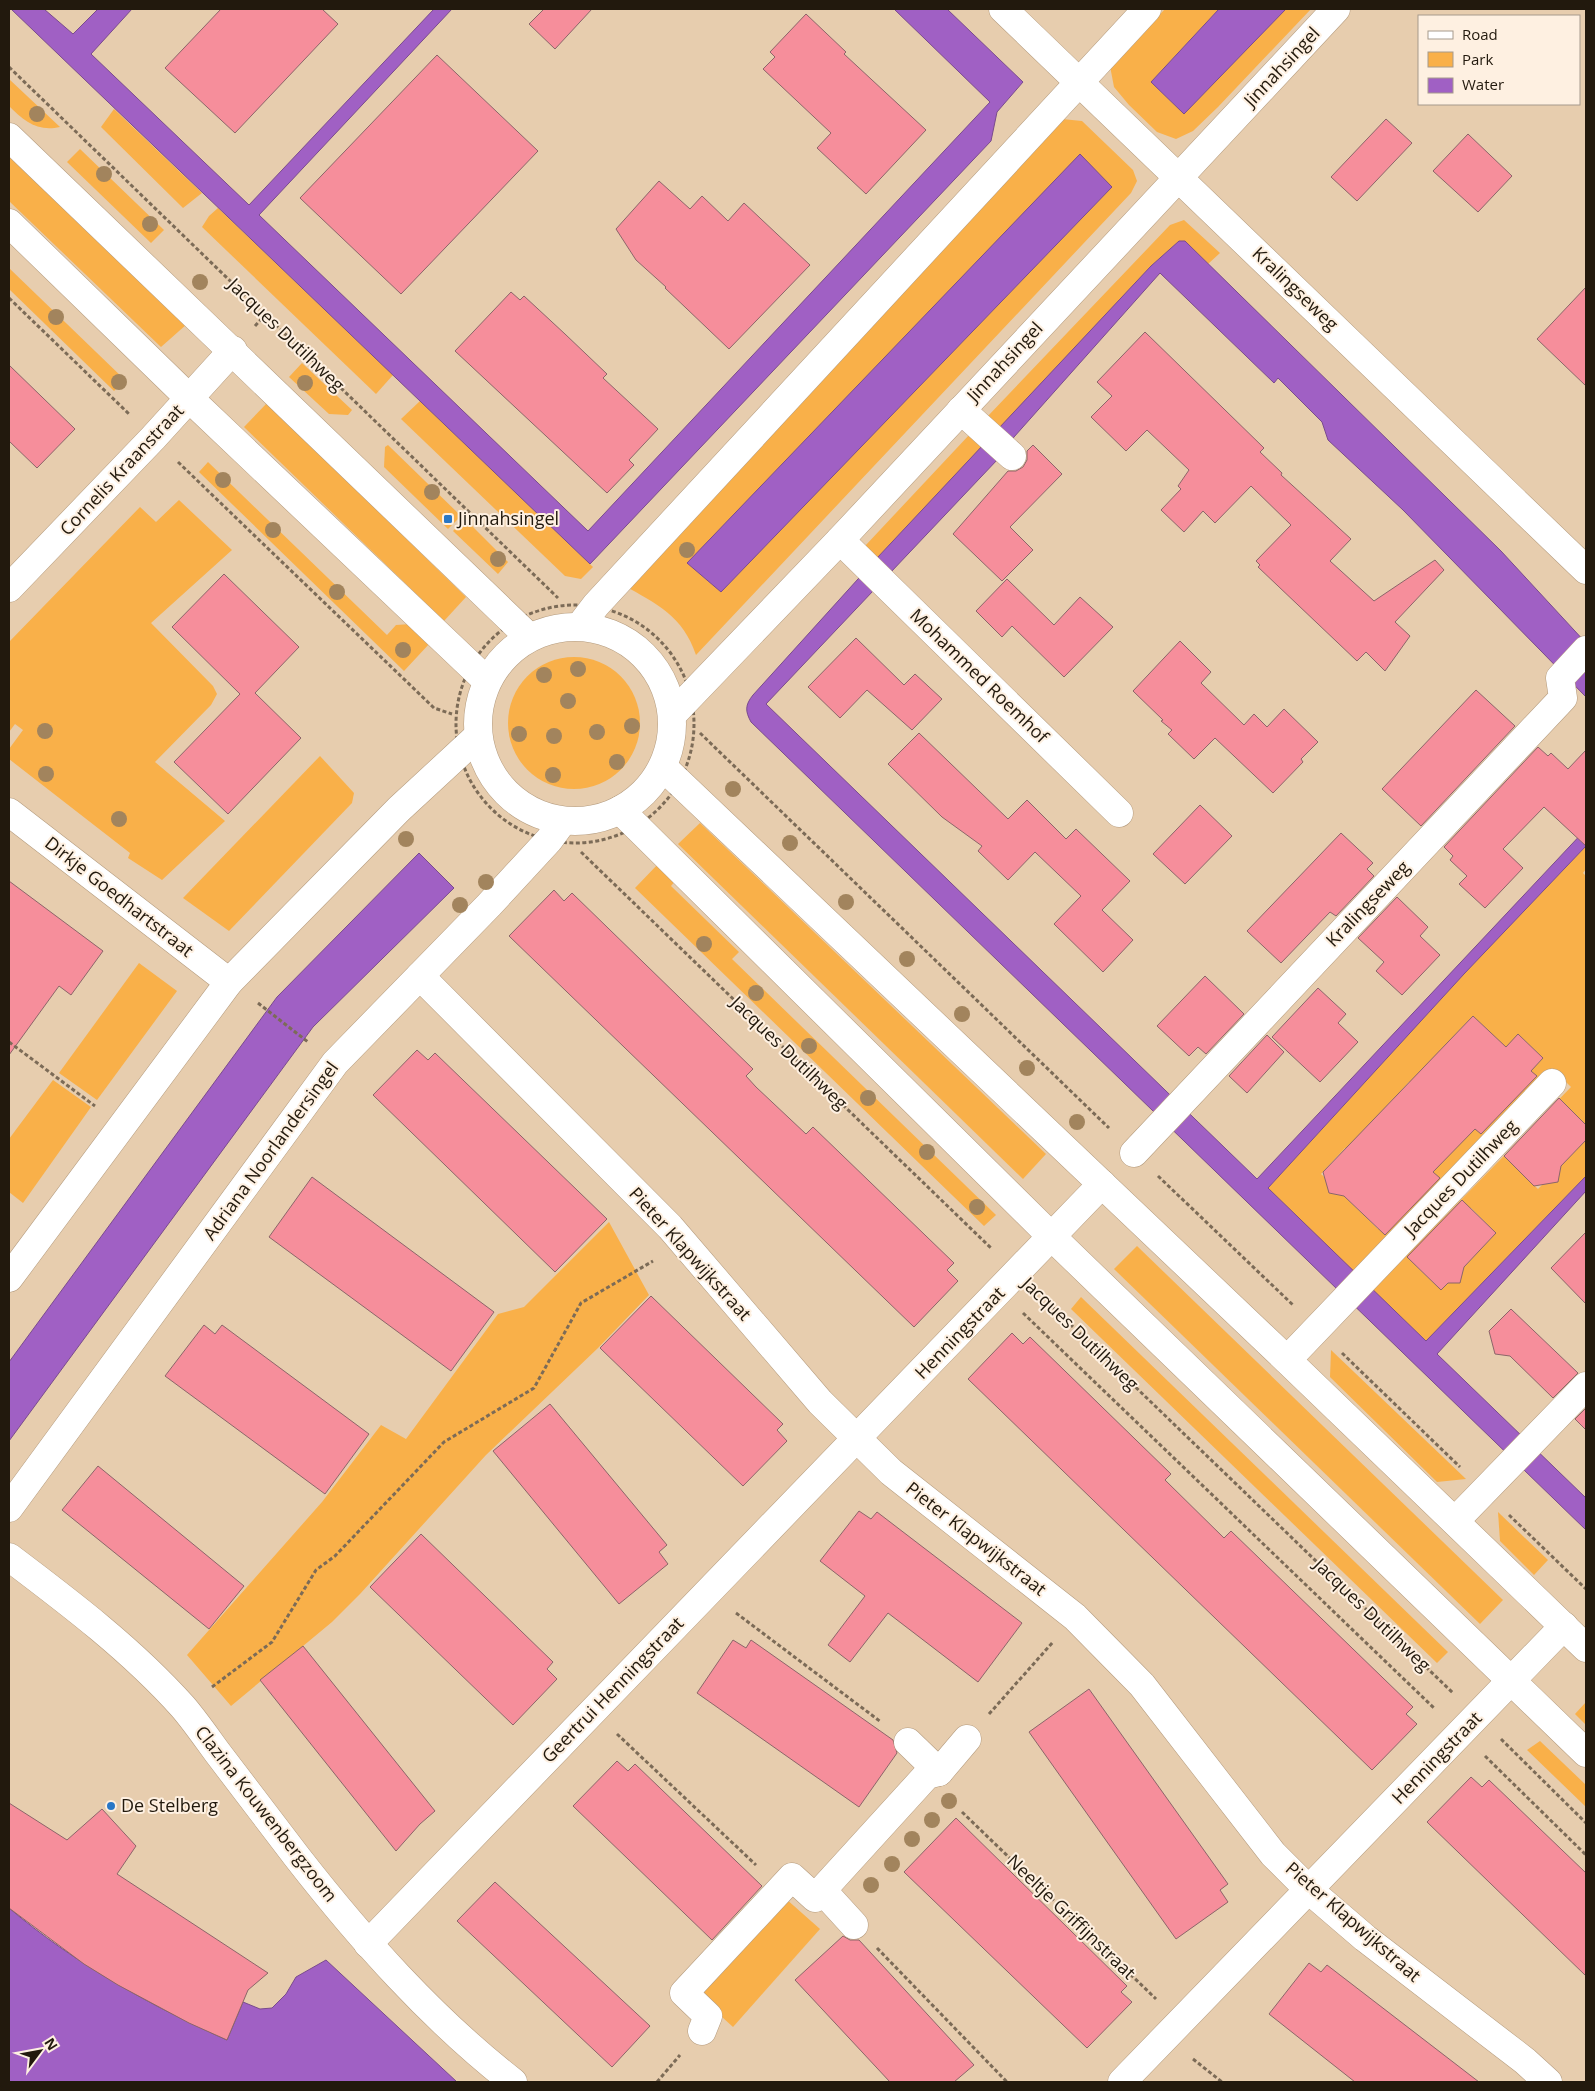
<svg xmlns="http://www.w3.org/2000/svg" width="1595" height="2091" viewBox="0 0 1595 2091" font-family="'Open Sans',sans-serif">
<rect width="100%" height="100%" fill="#e7cdae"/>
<g fill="#f9b049" fill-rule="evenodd">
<path d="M1165 9H1219L1151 82 1184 114 1286 9H1311L1218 107 1193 131 1176 139 1157 132 1129 105 1114 87 1110 66Z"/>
<path d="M9 79 60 127C37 132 24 121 9 106Z"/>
<path d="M114 109 202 193 183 208 101 127Z"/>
<path d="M1062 119 1082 121 1133 170 1137 181 1131 193 696 655C683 616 657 604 623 585ZM1080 155 1112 187 721 592 687 563Z"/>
<path d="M80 149 164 230 151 243 67 162Z"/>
<path d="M9 152 187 324 161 347 9 201Z"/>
<path d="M218 208 393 375 376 394 202 227 209 216Z"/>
<path d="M1184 220 1220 253 1208 264 1185 241H1179L1151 266 1000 429 987 417 1170 225Z"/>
<path d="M9 268 125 380 114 391 9 289Z"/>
<path d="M302 363 352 410 348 415 329 414 289 377Z"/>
<path d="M420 401 593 567 581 579 565 576 401 419Z"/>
<path d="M267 403 466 597 444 621 244 427Z"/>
<path d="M970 434 983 447 877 558 865 546Z"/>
<path d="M388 445 461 516 448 529 384 467 385 447Z"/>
<path d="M208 462 387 635 396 625 411 624 430 643 404 671 199 472Z"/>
<path d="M179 500 232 550 151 623 213 686 217 694 211 705 155 762 225 821 162 880 128 858 130 853 9 759V749L23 730 15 724 9 732V642L140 507 156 522Z"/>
<path d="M465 519 508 562 498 574 453 531Z"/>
<circle cx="574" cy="723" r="66"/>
<path d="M320 756 354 793 352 803 229 931 183 898Z"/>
<path d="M700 823 1046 1154 1023 1179 678 844Z"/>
<path d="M1586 846V869L1583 873 1586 876V1125L1568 1108 1513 1165 1538 1189 1586 1140V1176L1426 1341 1373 1290 1571 1087 1552 1068 1353 1272 1268 1188 1464 974ZM1473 1016 1530 1071 1449 1041ZM1518 1034 1543 1058 1534 1067ZM1409 1082 1467 1138 1385 1108ZM1345 1148 1403 1204 1378 1229 1344 1196 1330 1193V1182L1321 1174ZM1471 1208 1496 1233 1464 1267 1460 1281 1456 1283 1450 1281 1441 1290 1416 1266Z"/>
<path d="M659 863 676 880 671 886 739 952 732 959 996 1215 984 1226 635 888Z"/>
<path d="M139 963 177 991 97 1100 59 1073Z"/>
<path d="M53 1080 91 1107 23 1203 9 1192V1139Z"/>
<path d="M609 1222 649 1295 598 1348 486 1455 360 1594 332 1622 231 1706 187 1655 322 1502 381 1425 406 1439 498 1314 524 1307Z"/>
<path d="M1137 1246 1503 1600 1480 1624 1114 1269Z"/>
<path d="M1081 1297 1448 1652 1437 1663 1071 1309Z"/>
<path d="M1331 1350 1466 1479 1437 1482 1330 1377Z"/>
<path d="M1498 1512 1548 1560 1534 1575 1500 1541Z"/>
<path d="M1586 1702V1725L1575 1714Z"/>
<path d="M1540 1741 1586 1785V1807L1527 1750Z"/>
<path d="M785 1898 820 1929 733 2027 699 1996Z"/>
</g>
<g fill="#a060c4" stroke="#7a4b8d">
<path d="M11 9H44L73 34 98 9H132L91 54 249 205 434 9H452L259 215 588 531 990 102 894 9H947L1023 82 997 112 991 141 590 564Z"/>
<path d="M1219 9H1286L1184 114 1151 82Z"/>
<path d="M1080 154 1112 187 721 592 687 563Z"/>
<path d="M1179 241H1185L1501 551 1586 643V697L1403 510 1328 440 1322 422 1278 378 1274 383 1160 273 1014 437 998 459 766 704 1257 1179 1586 829V846L1464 974 1268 1188 1426 1341 1586 1176V1191L1437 1354 1586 1498V1530L751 722C745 711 745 705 753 695L877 558 1151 266Z"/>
<path d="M419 853 454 888 313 1027 9 1441V1362L277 997Z"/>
<path d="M9 1908C74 1963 149 2005 227 2040L243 2002 260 2009 272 2008 286 1994 296 1977 326 1960 457 2082H9Z"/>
</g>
<g fill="#f68e9b" stroke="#8c6569">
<path d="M221 9H322L338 24 235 133 165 68Z"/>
<path d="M544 9H592L555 49 529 24Z"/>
<path d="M806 14 846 52 844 54 926 130 866 194 817 148 831 133 763 69 775 57 770 52Z"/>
<path d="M437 55 538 151 401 294 300 198Z"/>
<path d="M1386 119 1412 143 1357 201 1331 177Z"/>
<path d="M1468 134 1512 176 1478 212 1433 171Z"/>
<path d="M659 181 690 209 702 196 728 221 744 203 810 265 729 349 665 288 666 287 636 260 616 229Z"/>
<path d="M1586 287V386L1537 339Z"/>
<path d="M511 292 520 300 524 296 565 334 607 374 603 378 658 429 629 460 634 465 607 493 455 351Z"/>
<path d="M1145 332 1264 448 1260 452 1282 473 1281 475 1351 539 1330 561 1374 601 1435 560 1444 570 1395 622 1410 636 1385 671 1366 652 1357 661 1258 567 1260 565 1256 561 1291 525 1251 486 1215 523 1203 511 1184 532 1161 510 1181 489 1178 486 1189 470 1147 430 1126 451 1091 417 1112 396 1097 382Z"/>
<path d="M9 365 75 429 37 468 9 441Z"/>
<path d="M1033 445 1062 474 1010 527 1033 550 1002 581 953 534 1008 471H1016L1023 467 1027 460V451Z"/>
<path d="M224 574 299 647 255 693 301 738 228 814 174 762 240 694 172 627Z"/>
<path d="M1007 579 1054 625 1080 597 1113 627 1064 677 1012 626 1002 637 976 611Z"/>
<path d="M856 638 904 685 915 674 942 699 912 730 867 690 840 718 808 687Z"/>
<path d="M1180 641 1211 672 1201 683 1244 725 1254 714 1267 727 1284 709 1318 742 1301 759 1303 762 1273 793 1215 738 1194 759 1168 734 1172 730 1161 721 1163 720 1133 691Z"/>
<path d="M1476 690 1515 726 1421 826 1382 789Z"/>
<path d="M919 733 1008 819 1027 800 1066 839 1076 829 1130 881 1102 910 1133 940 1103 972 1054 924 1081 896 1035 852 1008 880 978 851 982 846 942 817 888 764Z"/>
<path d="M1538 747 1548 756 1551 753 1568 769 1586 750V846L1544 807 1503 849 1523 868 1485 908 1459 884 1467 876 1450 860 1453 856 1444 847Z"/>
<path d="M1200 805 1232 836 1185 884 1153 854Z"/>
<path d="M1341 833 1373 863 1367 869 1374 876 1336 916 1330 912 1281 963 1247 931Z"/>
<path d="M9 881 103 951 71 995 59 986 9 1055Z"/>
<path d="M554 890 564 901 572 893 753 1069 746 1076 756 1087 806 1134 813 1127 954 1263 947 1270 958 1281 914 1327 509 936Z"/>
<path d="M1397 897 1428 927 1420 936 1440 955 1402 995 1376 971 1384 962 1358 938Z"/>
<path d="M1205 976 1244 1014 1206 1054 1198 1047 1189 1056 1157 1026Z"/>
<path d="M1318 988 1346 1014 1338 1023 1358 1042 1320 1082 1272 1037Z"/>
<path d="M1473 1016 1506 1047 1518 1034 1543 1058 1531 1071 1537 1076 1481 1134 1475 1129 1433 1172 1440 1178 1385 1235 1344 1196 1329 1193 1323 1172Z"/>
<path d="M1267 1035 1284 1052 1247 1093 1229 1076Z"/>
<path d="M417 1050 428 1060 435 1053 607 1219 555 1272 373 1095Z"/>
<path d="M1559 1098 1586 1125V1140L1561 1166 1558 1182 1534 1186 1504 1156Z"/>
<path d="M312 1177 494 1312 451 1371 269 1237Z"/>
<path d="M1462 1200 1496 1233 1464 1267 1460 1283H1448L1441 1290 1407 1257Z"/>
<path d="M1586 1232V1304L1551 1268Z"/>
<path d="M651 1296 783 1424 777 1430 787 1441 743 1486 600 1348Z"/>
<path d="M1511 1309 1578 1373 1553 1398 1510 1356 1495 1354 1489 1331Z"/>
<path d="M204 1325 215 1334 222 1325 369 1434 325 1494 165 1376Z"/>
<path d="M1012 1333 1023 1344 1030 1337 1171 1474 1165 1480 1224 1538 1231 1531 1413 1707 1406 1714 1417 1724 1372 1770 968 1379Z"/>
<path d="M550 1404 667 1545 659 1552 668 1564 619 1604 493 1451Z"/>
<path d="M1586 1408V1430L1575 1419Z"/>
<path d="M98 1466 244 1586 209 1629 62 1510Z"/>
<path d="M859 1511 871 1519 877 1512 1022 1623 978 1682 888 1613 850 1662 828 1645 865 1596 820 1561Z"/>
<path d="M421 1534 553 1662 547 1669 557 1679 513 1725 370 1587Z"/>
<path d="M733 1640 746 1648 751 1640 893 1740 897 1753 859 1807 697 1693Z"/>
<path d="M303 1646 435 1811 420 1824 396 1851 260 1680Z"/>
<path d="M1089 1689 1228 1884 1220 1890 1228 1902 1176 1939 1029 1732Z"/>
<path d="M617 1761 628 1771 635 1764 762 1886 712 1940 573 1806Z"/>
<path d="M1471 1777 1482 1787 1489 1780 1586 1873V1976L1427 1822Z"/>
<path d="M9 1803 67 1840 102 1809 136 1846 117 1874 268 1973 248 1990 227 2040 189 2023 118 1985 84 1964 9 1908Z"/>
<path d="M956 1818 1127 1986 1121 1992 1132 2002 1087 2048 904 1872Z"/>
<path d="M495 1882 650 2026 612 2067 457 1921Z"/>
<path d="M843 1936 850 1940H859L974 2065 954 2082H890L795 1980Z"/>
<path d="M1309 1963 1321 1972 1327 1965 1479 2082H1355L1269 2014Z"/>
</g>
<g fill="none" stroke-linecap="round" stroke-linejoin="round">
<g stroke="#b59c7f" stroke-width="29">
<g id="minor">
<path d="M1003 9 1586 570"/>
<path d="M961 410 1012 456"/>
<path d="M840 540 1119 813"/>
<path d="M9 588 153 438 233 350"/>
<path d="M580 626 596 605 1147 9"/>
<path d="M672 715 840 540 1336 9"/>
<path d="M9 812 229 982"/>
<path d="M420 976 670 1227 820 1402 891 1472 1075 1617 1142 1685 1273 1854 1309 1890 1365 1938 1525 2061 1548 2082"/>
<path d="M1134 1153 1563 698 1560 678 1586 650"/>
<path d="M9 1278 229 982 399 809 478 736"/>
<path d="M1287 1360 1552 1083"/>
<path d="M9 1508 335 1063 489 905 549 840 563 821"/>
<path d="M1455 1521 1586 1386"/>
<path d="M9 1557C70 1603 132 1650 183 1707 195 1721 206 1737 217 1752 244 1787 270 1822 297 1857 361 1939 431 2018 513 2082"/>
<path d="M908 1742 939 1772"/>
<path d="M822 1890 854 1925"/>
<path d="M368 1944 1102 1184"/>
<path d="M702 2031 708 2016 684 1993 792 1877 815 1898 927 1775 939 1772 967 1739"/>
<path d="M1122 2082 1564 1626"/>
</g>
</g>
<g stroke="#b59c7f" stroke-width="29">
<g id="major">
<path d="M9 137 529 637"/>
<path d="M9 223 189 398 487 681"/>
<circle cx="575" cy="724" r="97"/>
<path d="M663 767 1287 1360 1586 1648"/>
<path d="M620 810 1052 1237 1586 1753"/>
</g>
</g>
<g stroke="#7c6b57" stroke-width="3" stroke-dasharray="4 2.5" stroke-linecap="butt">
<path d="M9 67 558 598"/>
<path d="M9 298 129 414"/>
<path d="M255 326 265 315"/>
<path d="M178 462 434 708 452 714"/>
<circle cx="575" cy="724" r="119"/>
<path d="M700 733 1109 1128"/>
<path d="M581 852 992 1249"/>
<path d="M258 1003 308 1042"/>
<path d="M9 1042 95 1106"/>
<path d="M1158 1176 1293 1305"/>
<path d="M1042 1297 1453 1693"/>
<path d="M1023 1313 1435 1709"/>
<path d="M1342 1353 1460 1467"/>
<path d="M1509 1515 1586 1589"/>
<path d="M736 1613 881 1722"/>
<path d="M212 1687 272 1642 316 1570 335 1556 444 1442 534 1388 581 1303 653 1261"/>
<path d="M989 1714 1053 1642"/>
<path d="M617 1734 756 1865"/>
<path d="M1501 1739 1586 1823"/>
<path d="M1485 1756 1586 1855"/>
<path d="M962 1812 1156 1999"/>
<path d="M877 1948 1007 2082"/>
<path d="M1193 2059 1222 2082"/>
<path d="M657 2082 680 2055"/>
</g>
<use href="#minor" stroke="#fff" stroke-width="28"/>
<use href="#major" stroke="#fff" stroke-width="28"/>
</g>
<g fill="#a2845d">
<circle cx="37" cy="114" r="8"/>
<circle cx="104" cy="174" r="8"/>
<circle cx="150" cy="224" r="8"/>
<circle cx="200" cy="282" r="8"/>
<circle cx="56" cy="317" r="8"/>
<circle cx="119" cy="382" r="8"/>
<circle cx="305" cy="383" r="8"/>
<circle cx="223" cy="480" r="8"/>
<circle cx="432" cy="492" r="8"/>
<circle cx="273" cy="530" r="8"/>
<circle cx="687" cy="550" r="8"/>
<circle cx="498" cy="559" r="8"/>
<circle cx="337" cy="592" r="8"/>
<circle cx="403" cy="650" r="8"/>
<circle cx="578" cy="669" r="8"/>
<circle cx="544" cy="675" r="8"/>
<circle cx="568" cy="701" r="8"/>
<circle cx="632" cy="726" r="8"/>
<circle cx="45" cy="731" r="8"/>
<circle cx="597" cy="732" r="8"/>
<circle cx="519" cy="734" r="8"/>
<circle cx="554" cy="736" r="8"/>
<circle cx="617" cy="762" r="8"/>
<circle cx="46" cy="774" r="8"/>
<circle cx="553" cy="775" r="8"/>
<circle cx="733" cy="789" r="8"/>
<circle cx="119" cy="819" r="8"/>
<circle cx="406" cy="839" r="8"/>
<circle cx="790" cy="843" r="8"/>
<circle cx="486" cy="882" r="8"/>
<circle cx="846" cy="902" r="8"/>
<circle cx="460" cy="905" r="8"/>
<circle cx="704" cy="944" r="8"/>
<circle cx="907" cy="959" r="8"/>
<circle cx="756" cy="993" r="8"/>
<circle cx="962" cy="1014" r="8"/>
<circle cx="809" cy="1046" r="8"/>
<circle cx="1027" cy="1068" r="8"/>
<circle cx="868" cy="1098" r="8"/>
<circle cx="1077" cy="1122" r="8"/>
<circle cx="927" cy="1152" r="8"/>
<circle cx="977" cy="1207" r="8"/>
<circle cx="949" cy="1801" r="8"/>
<circle cx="932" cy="1820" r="8"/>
<circle cx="912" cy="1839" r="8"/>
<circle cx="892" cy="1864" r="8"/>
<circle cx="871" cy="1885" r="8"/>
</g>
<g fill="#2977c6" stroke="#fef0e1" stroke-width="2">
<rect x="443" y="514" width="10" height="10" rx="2.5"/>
<circle cx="111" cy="1806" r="5"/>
</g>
<g text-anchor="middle" stroke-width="4" stroke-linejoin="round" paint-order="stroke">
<g font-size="18" fill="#22190d" stroke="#fef0e1">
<text transform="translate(1282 67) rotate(-47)" y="6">Jinnahsingel</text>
<text transform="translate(1295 289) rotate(44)" y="6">Kralingseweg</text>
<text transform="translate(286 335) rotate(44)" y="6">Jacques Dutilhweg</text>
<text transform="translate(1005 362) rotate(-47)" y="6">Jinnahsingel</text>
<text transform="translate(122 470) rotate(-47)" y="6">Cornelis Kraanstraat</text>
<text transform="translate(979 676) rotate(44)" y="6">Mohammed Roemhof</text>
<text transform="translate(119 897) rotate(38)" y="6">Dirkje Goedhartstraat</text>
<text transform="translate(1368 904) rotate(-46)" y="6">Kralingseweg</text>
<text transform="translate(789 1053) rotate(44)" y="6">Jacques Dutilhweg</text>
<text transform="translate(271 1151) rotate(-54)" y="6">Adriana Noorlandersingel</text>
<text transform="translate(1461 1178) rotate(-46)" y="6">Jacques Dutilhweg</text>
<text transform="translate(690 1254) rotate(48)" y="6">Pieter Klapwijkstraat</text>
<text transform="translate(960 1333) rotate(-46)" y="6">Henningstraat</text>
<text transform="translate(1080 1334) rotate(44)" y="6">Jacques Dutilhweg</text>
<text transform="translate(976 1539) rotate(38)" y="6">Pieter Klapwijkstraat</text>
<text transform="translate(1372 1615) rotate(44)" y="6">Jacques Dutilhweg</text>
<text transform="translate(613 1690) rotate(-46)" y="6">Geertrui Henningstraat</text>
<text transform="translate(1437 1758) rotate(-46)" y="6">Henningstraat</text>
<text transform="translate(266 1814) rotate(52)" y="6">Clazina Kouwenbergzoom</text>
<text transform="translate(1071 1917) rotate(44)" y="6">Neeltje Griffijnstraat</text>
<text transform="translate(1353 1922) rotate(41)" y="6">Pieter Klapwijkstraat</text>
</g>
<g font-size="18" fill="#22190d" stroke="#fef0e1" text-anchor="start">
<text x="458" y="525">Jinnahsingel</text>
<text x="121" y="1812">De Stelberg</text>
</g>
</g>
<rect width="1595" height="2091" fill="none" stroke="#22190d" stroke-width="20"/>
<rect x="1418" y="15" width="162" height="90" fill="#fef0e1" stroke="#a69a8c"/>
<rect x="1428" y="31" width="25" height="8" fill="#ffffff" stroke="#a69a8c"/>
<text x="1462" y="40" font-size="15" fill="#22190d">Road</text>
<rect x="1428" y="52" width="25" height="15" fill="#f9b049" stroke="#a69a8c"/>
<text x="1462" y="65" font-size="15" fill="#22190d">Park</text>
<rect x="1428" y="78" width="25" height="15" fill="#a060c4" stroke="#a69a8c"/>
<text x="1462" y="90" font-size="15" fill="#22190d">Water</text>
<g transform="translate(40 2051) rotate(58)" stroke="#fef0e1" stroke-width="4" paint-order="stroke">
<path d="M0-4L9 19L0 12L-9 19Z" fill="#22190d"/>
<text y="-8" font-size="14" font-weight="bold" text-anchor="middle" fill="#22190d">N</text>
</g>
</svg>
